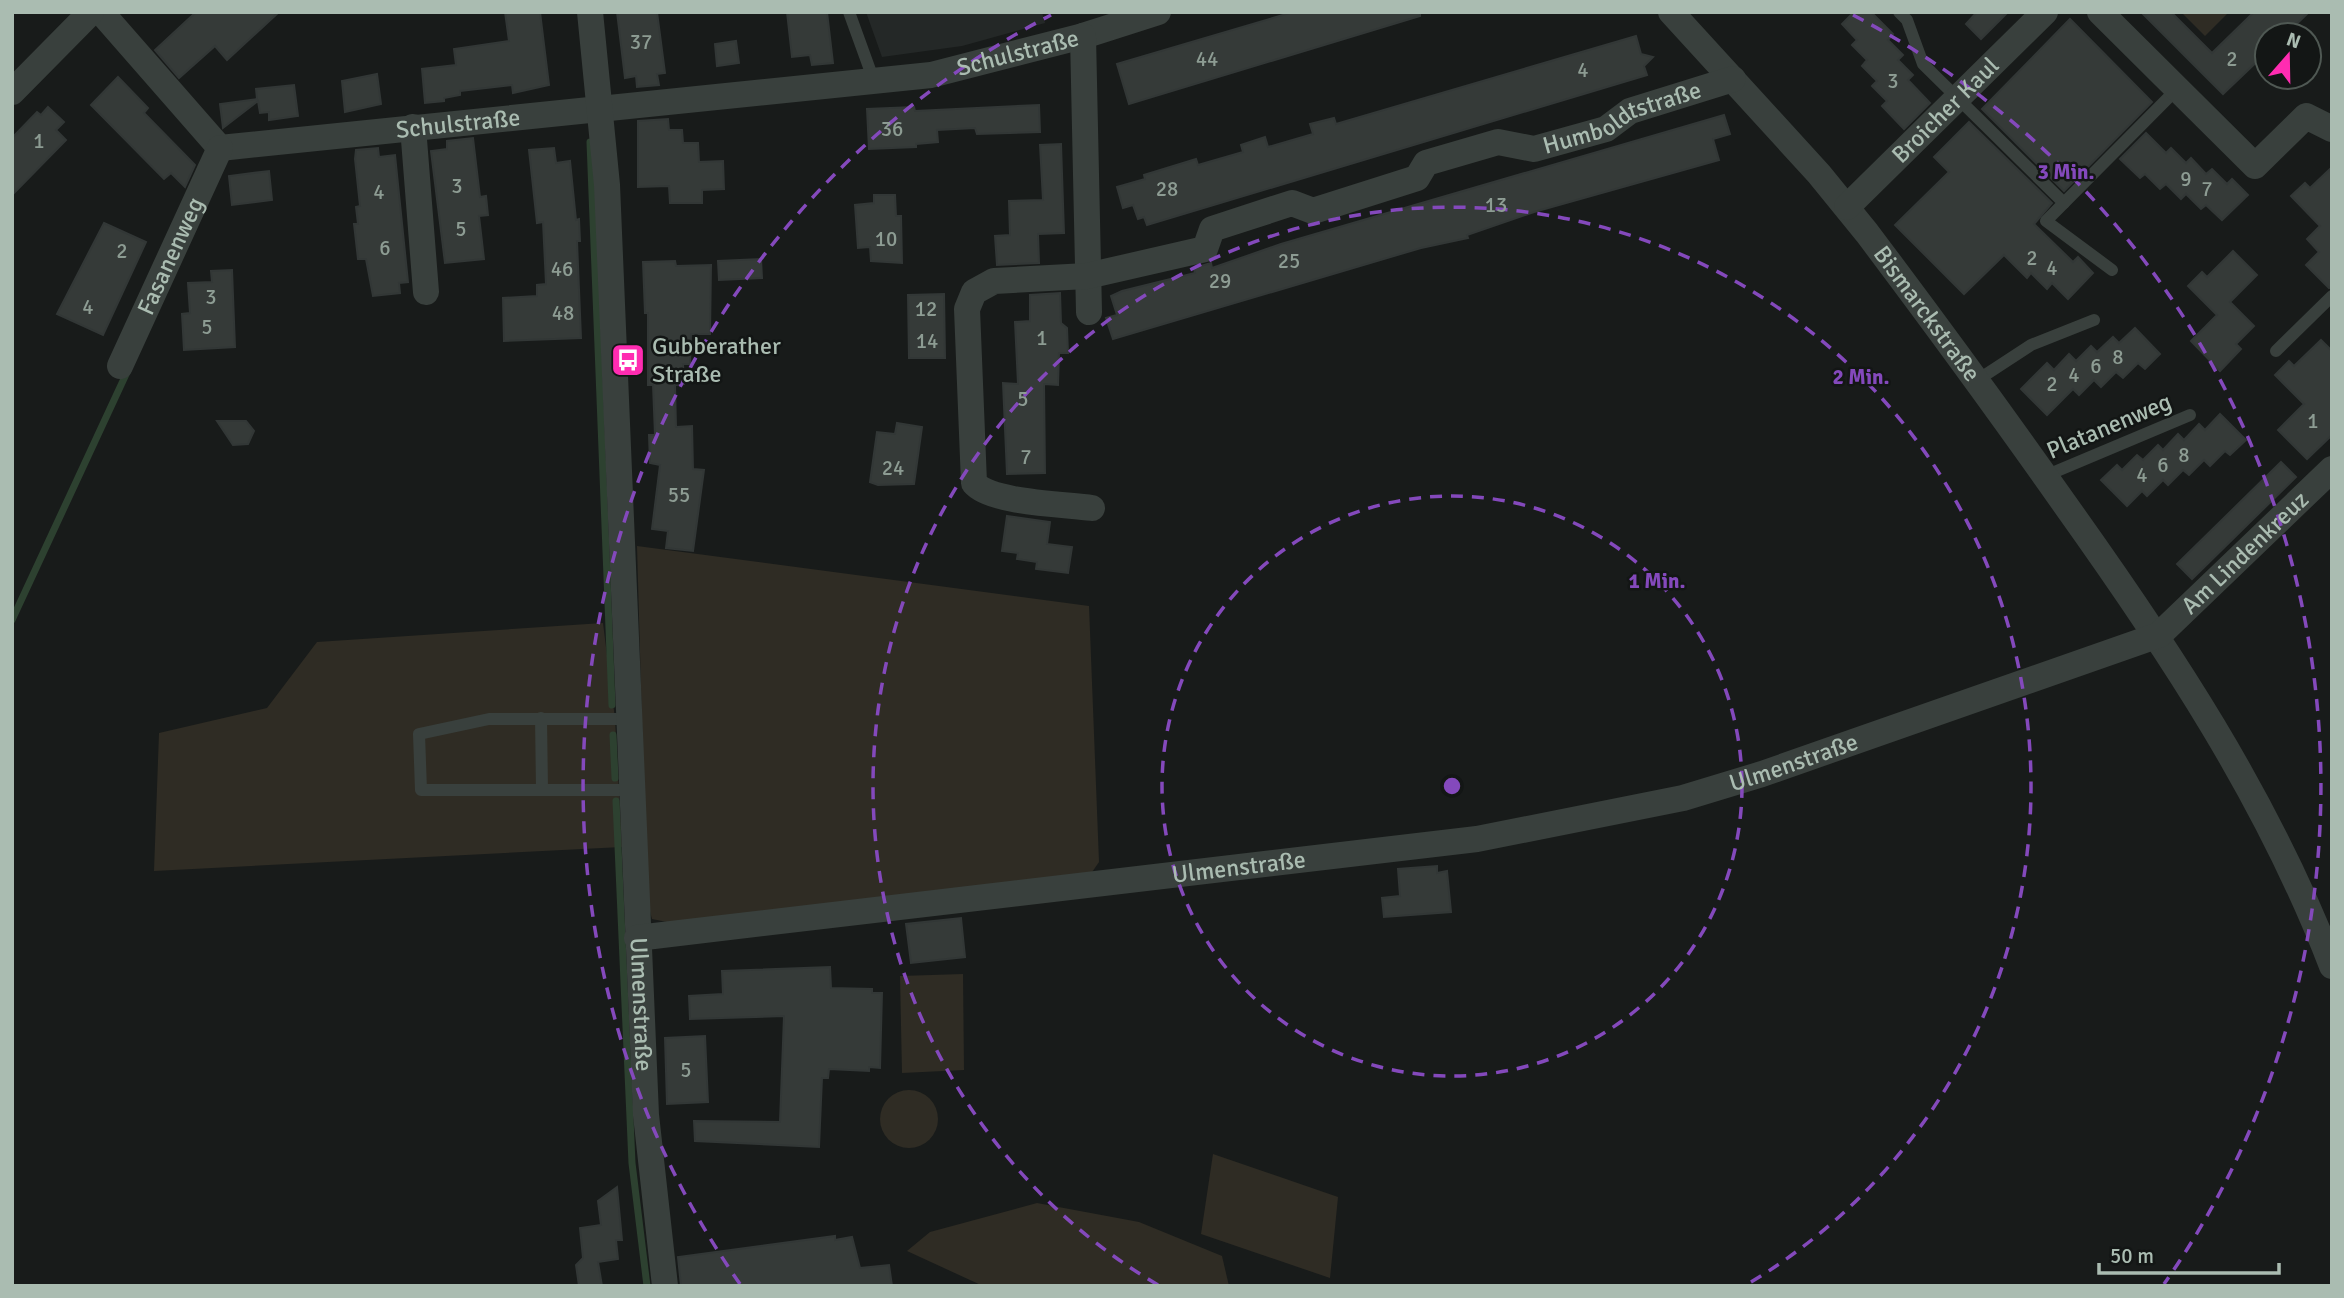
<svg xmlns="http://www.w3.org/2000/svg" width="2344" height="1298" viewBox="0 0 2344 1298" font-family="Signika,sans-serif">
<rect width="100%" height="100%" fill="#181b1a"/>
<path fill="#242827" d="M866 12H1042L1045 23 962 46 882 57Z"/>
<g fill="#2f2c24">
<path d="M2181 12H2229L2205 36Z"/>
<path d="M637 546 1089 606 1099 862 1088 878 677 924 652 919 647 900Z"/>
<path d="M603 623 615 719 622 847 154 871 159 733 267 708 317 642Z"/>
<path d="M963 974 964 1070 902 1073 900 976Z"/>
<circle cx="909" cy="1119" r="29"/>
<path d="M1213 1154 1338 1197 1330 1278 1201 1234Z"/>
<path d="M1037 1203 1139 1222 1222 1256 1229 1286H983L907 1251 930 1232Z"/>
</g>
<g fill="none" stroke-linecap="round" stroke-linejoin="round">
<g stroke="#2d4130" stroke-width="7">
<path d="M590 142 612 705"/>
<path d="M12 620 128 370"/>
<path d="M613 735 615 778"/>
<path d="M616 801 632 1163 647 1286"/>
</g>
</g>
<g fill="#353a38" stroke="#323736" stroke-width="2">
<path d="M196 12H279L227 60 215 46 179 78 155 50Z"/>
<path d="M505 12H540L549 85 513 93 512 85 460 91V95L444 98V101L425 103 422 69 456 65 454 49 509 41Z"/>
<path d="M617 12H657L665 73 657 74 659 85 637 87 636 76 625 78Z"/>
<path d="M787 12H827L833 63 812 65 810 55 792 57Z"/>
<path d="M1293 12H1420V16L1129 104 1117 64Z"/>
<path d="M1854 12H1871L1893 34 1888 40 1903 55 1898 60 1913 75 1908 80 1930 103 1904 129 1882 106 1887 101 1872 86 1877 81 1862 66 1867 60 1852 45 1857 40 1842 24Z"/>
<path d="M1977 12H2008L1981 39 1966 24Z"/>
<path d="M2141 12H2171L2212 53 2254 12H2309L2285 35H2267V52L2223 94Z"/>
<path d="M2070 19 2152 102 2064 191 1982 109Z"/>
<path d="M1636 36 1641 54 1653 57 1644 66 1647 75 1147 225 1144 217 1138 219 1133 205 1123 208 1117 187 1145 179 1144 175 1196 159 1198 165 1243 152 1241 145 1265 137 1268 147 1313 134 1310 124 1334 118 1336 124Z"/>
<path d="M736 41 739 63 717 66 715 44Z"/>
<path d="M377 74 381 104 345 112 342 81Z"/>
<path d="M118 77 148 108 144 113 195 165 185 187 171 173 164 179 91 105Z"/>
<path d="M294 85 298 116 269 120V112L260 113 258 101 223 128 220 104 257 99 256 89Z"/>
<path d="M1039 105 1040 132 977 134 975 128 937 130 938 142 916 144V147L869 149 867 109 914 107 915 111Z"/>
<path d="M48 107 64 122 56 130 66 140 12 195V138L37 112 41 115Z"/>
<path d="M1724 115 1730 134 1713 139 1719 160 1534 212 1467 235 1468 238 1421 248 1113 339 1106 318 1117 315 1111 296 1122 291 1195 273 1194 268 1211 263 1212 268 1281 244Z"/>
<path d="M668 119 669 130H682L683 143H698L699 162 723 161 724 189 702 190V203H670L669 186 638 187V121Z"/>
<path d="M1969 122 2052 203 2034 224 2073 262 2078 257 2093 273 2068 299 2052 283 2047 289 2031 273 2027 278 2004 255 1964 294 1895 225 1949 172 1934 157Z"/>
<path d="M2146 133 2166 153 2171 148 2186 163 2191 158 2206 174 2212 169 2227 184 2232 179 2248 195 2222 220 2206 205 2201 209 2186 194 2181 199 2166 184 2160 189 2145 174 2140 178 2120 159Z"/>
<path d="M473 138 480 197 486 196 488 215 479 216 484 259 445 263 431 151 447 149V141Z"/>
<path d="M1061 144 1064 233 1038 234 1039 263 997 265 995 236 1010 235 1009 201 1043 200 1040 145Z"/>
<path d="M378 148 379 157 395 155 408 282 399 283 400 293 373 296 366 259H358L354 224H358L356 207 360 206 355 159 356 150Z"/>
<path d="M554 148 556 163 570 161 576 220 579 219 580 241H577L581 338 504 341 503 298 537 296V285L546 284 543 222 537 223 529 150Z"/>
<path d="M2332 167V287L2329 288 2306 265 2319 252 2307 239 2320 226 2291 196 2305 183 2310 188Z"/>
<path d="M269 171 272 200 232 205 229 176Z"/>
<path d="M874 195H895L896 216H901L902 263 871 261 870 247 858 248 855 205 874 203Z"/>
<path d="M104 223 146 242 103 335 57 314Z"/>
<path d="M2233 251 2257 275 2230 302 2254 326 2236 344 2241 349 2220 371 2191 341 2217 315 2188 286 2202 272 2207 277Z"/>
<path d="M761 259 762 278 719 280 718 261Z"/>
<path d="M675 261 676 266 711 265 710 334H691L690 364H683L684 384 675 385 676 427 692 426 693 469 704 470 693 551 666 548 668 531 652 529 660 465 650 463 649 435H655L653 385H648V313H645L643 262Z"/>
<path d="M232 270 235 347 184 350 182 314 190 313 188 283 212 282 211 271Z"/>
<path d="M1060 293 1061 323 1067 328 1068 353H1059L1058 385 1044 384 1045 473 1007 474 1003 383 1018 384 1015 322 1030 321V295Z"/>
<path d="M944 294 945 358H909L908 295Z"/>
<path d="M2135 328 2160 354 2145 369 2138 363 2123 378 2116 372 2101 387 2094 380 2079 395 2073 389 2047 415 2021 389 2047 363 2054 370 2069 354 2076 361 2091 346 2097 352 2113 337 2119 343Z"/>
<path d="M2321 340 2332 351V435L2307 459 2278 430 2304 404 2275 375 2289 361 2294 366Z"/>
<path d="M2220 414 2246 440 2230 455 2225 451 2210 466 2204 460 2189 475 2183 470 2168 485 2163 480 2147 496 2142 491 2127 506 2101 480 2117 465 2122 470 2137 455 2143 460 2158 445 2163 450 2178 434 2184 440 2199 424 2205 430Z"/>
<path d="M217 421H246L254 431 248 444 233 445Z"/>
<path d="M897 423 922 427 914 484 878 485 870 482 877 432 895 434Z"/>
<path d="M2281 462 2296 477 2192 579 2177 564Z"/>
<path d="M1007 516 1050 522 1047 544 1072 547 1068 573 1036 569 1037 562 1017 559 1018 553 1002 551Z"/>
<path d="M1437 866V873L1447 871 1451 912 1384 917 1382 898 1400 896 1398 869Z"/>
<path d="M961 918 965 957 911 963 906 924Z"/>
<path d="M830 967 831 988 872 989V993H882L880 1068 869 1067V1071L829 1069 828 1078H822L819 1147 695 1141 694 1121 780 1122 784 1016 690 1019 689 996 723 994 722 971Z"/>
<path d="M705 1036 708 1102 667 1104 665 1038Z"/>
<path d="M617 1187 622 1240H616L618 1259 598 1262 602 1286H579L576 1265 583 1258 580 1228 601 1225 598 1201Z"/>
<path d="M835 1236V1240L852 1237 860 1268 889 1265 892 1286H681L678 1257Z"/>
</g>
<g fill="none" stroke-linecap="round" stroke-linejoin="round">
<g stroke="#39403d" stroke-width="12">
<path d="M849 12 874 81"/>
<path d="M1899 12 1907 20 1923 64 2064 203"/>
<path d="M2112 270 2046 221 2177 89"/>
<path d="M2276 351 2332 296"/>
<path d="M1976 381 2031 345 2094 320"/>
<path d="M2045 476 2190 415"/>
<path d="M541 718 542 789"/>
<path d="M628 719H489L419 734 421 790H631"/>
</g>
<g stroke="#39403d" stroke-width="26">
<path id="s1" d="M101 12 220 148 931 75 1083 36 1158 12"/>
<path id="s2" d="M590 12 607 185 646 1115 665 1286"/>
<path id="s3" d="M1671 12 1819 174 1867 233C1934 322 2000 412 2064 503 2169 650 2267 797 2332 966"/>
<path d="M2100 12 2255 166 2306 116 2332 129"/>
<path d="M1083 36 1089 312"/>
<path d="M12 92 91 12"/>
<path d="M413 127 426 292"/>
<path id="s4" d="M1847 207 2045 12"/>
<path id="s5" d="M120 366 220 148"/>
<path id="s6" d="M1092 508C1064 504 991 503 974 483L967 309 974 292 994 281 1087 276 1205 249 1212 229 1292 203 1313 211 1417 178 1426 163 1498 142 1534 149 1606 129 1630 111 1733 79"/>
<path id="s7" d="M637 938 1477 839 1683 798 1762 774 2159 635 2332 469"/>
</g>
</g>
<g fill="none" stroke="#8449bc" stroke-width="3.5" stroke-dasharray="12 9">
<circle cx="1452" cy="786" r="290"/>
<path d="M1158 1285A579 579 0 1 1 1746 1285"/>
<path d="M740 1284A869 869 0 0 1 1051 15M1853 15A869 869 0 0 1 2164 1284"/>
</g>
<defs>
<g id="bus-square" transform="scale(1.75)"><rect x="-9" y="-9" width="18" height="18" rx="4" fill="#ff2cb1" stroke="#131615"/><path d="M-5-6H5V4H4V6H2V4H-2V6H-4V4H-5ZM-3.5-4V0h7V-4ZM-3.5 1.2v1.5H-2V1.2ZM2 1.2v1.5H3.5V1.2Z" fill="#fff"/></g>
</defs>
<g fill-rule="evenodd">
<use href="#bus-square" x="628" y="360"/>
</g>
<g text-anchor="middle" stroke-width="5" stroke-linejoin="round" paint-order="stroke">
<g font-size="21" fill="#8d9c93">
<text x="641" y="49">37</text>
<text x="1207" y="66">44</text>
<text x="2232" y="66">2</text>
<text x="1583" y="77">4</text>
<text x="1893" y="88">3</text>
<text x="892" y="136">36</text>
<text x="39" y="148">1</text>
<text x="2186" y="186">9</text>
<text x="457" y="193">3</text>
<text x="1167" y="196">28</text>
<text x="2207" y="196">7</text>
<text x="379" y="199">4</text>
<text x="1496" y="212">13</text>
<text x="461" y="236">5</text>
<text x="886" y="246">10</text>
<text x="385" y="255">6</text>
<text x="122" y="258">2</text>
<text x="2032" y="265">2</text>
<text x="1289" y="268">25</text>
<text x="2052" y="275">4</text>
<text x="562" y="276">46</text>
<text x="1220" y="288">29</text>
<text x="211" y="304">3</text>
<text x="88" y="314">4</text>
<text x="926" y="316">12</text>
<text x="563" y="320">48</text>
<text x="207" y="334">5</text>
<text x="1042" y="345">1</text>
<text x="927" y="348">14</text>
<text x="2118" y="364">8</text>
<text x="2096" y="373">6</text>
<text x="2074" y="382">4</text>
<text x="2052" y="391">2</text>
<text x="1023" y="406">5</text>
<text x="2313" y="428">1</text>
<text x="2184" y="462">8</text>
<text x="1026" y="464">7</text>
<text x="2163" y="472">6</text>
<text x="893" y="475">24</text>
<text x="2142" y="482">4</text>
<text x="679" y="502">55</text>
<text x="686" y="1077">5</text>
</g>
<g font-size="24" fill="#aabcb1" stroke="#131615">
<text dy="8" stroke="none"><textPath href="#s1" startOffset="985">Schulstraße</textPath></text>
<text dy="8" stroke="none"><textPath href="#s4" startOffset="138">Broicher Kaul</textPath></text>
<text dy="8" stroke="none"><textPath href="#s6" startOffset="1012">Humboldtstraße</textPath></text>
<text dy="8" stroke="none"><textPath href="#s1" startOffset="420">Schulstraße</textPath></text>
<text dy="8" stroke="none"><textPath href="#s5" startOffset="121">Fasanenweg</textPath></text>
<text dy="8" stroke="none"><textPath href="#s3" startOffset="396">Bismarckstraße</textPath></text>
<text transform="translate(2109 426) rotate(-23)" y="8">Platanenweg</text>
<text dy="8" stroke="none"><textPath href="#s7" startOffset="1678">Am Lindenkreuz</textPath></text>
<text dy="8" stroke="none"><textPath href="#s7" startOffset="1172">Ulmenstraße</textPath></text>
<text dy="8" stroke="none"><textPath href="#s7" startOffset="606">Ulmenstraße</textPath></text>
<text dy="8" stroke="none"><textPath href="#s2" startOffset="994">Ulmenstraße</textPath></text>
</g>
<g font-size="24" fill="#aabcb1" stroke="#131615" text-anchor="start">
<text x="652" y="354">Gubberather<tspan x="652" dy="28">Straße</tspan></text>
</g>
</g>
<circle cx="1452" cy="786" r="10" fill="#8449bc" stroke="#131615" stroke-width="3.5"/>
<g font-size="21" text-anchor="middle" font-weight="bold" fill="#8449bc" stroke="#131615" stroke-width="5" stroke-linejoin="round" paint-order="stroke">
<text x="2066" y="179">3 Min.</text>
<text x="1861" y="384">2 Min.</text>
<text x="1657" y="588">1 Min.</text>
</g>
<rect width="2344" height="1298" fill="none" stroke="#aabcb1" stroke-width="28"/>
<g transform="translate(2288 56) rotate(20)"><circle r="33" fill="#131615" stroke="#4f5853" stroke-width="2"/>
<path d="M0-5L12 26L0 18L-12 26Z" fill="#ff2cb1"/>
<text y="-10" font-size="19" font-weight="bold" text-anchor="middle" fill="#aabcb1">N</text>
</g>
<path d="M2099 1263v10h180v-10" fill="none" stroke="#aabcb1" stroke-width="3.5"/>
<text x="2110" y="1263" font-size="21" fill="#aabcb1" stroke="#131615" stroke-width="5" paint-order="stroke">50 m</text>
</svg>
